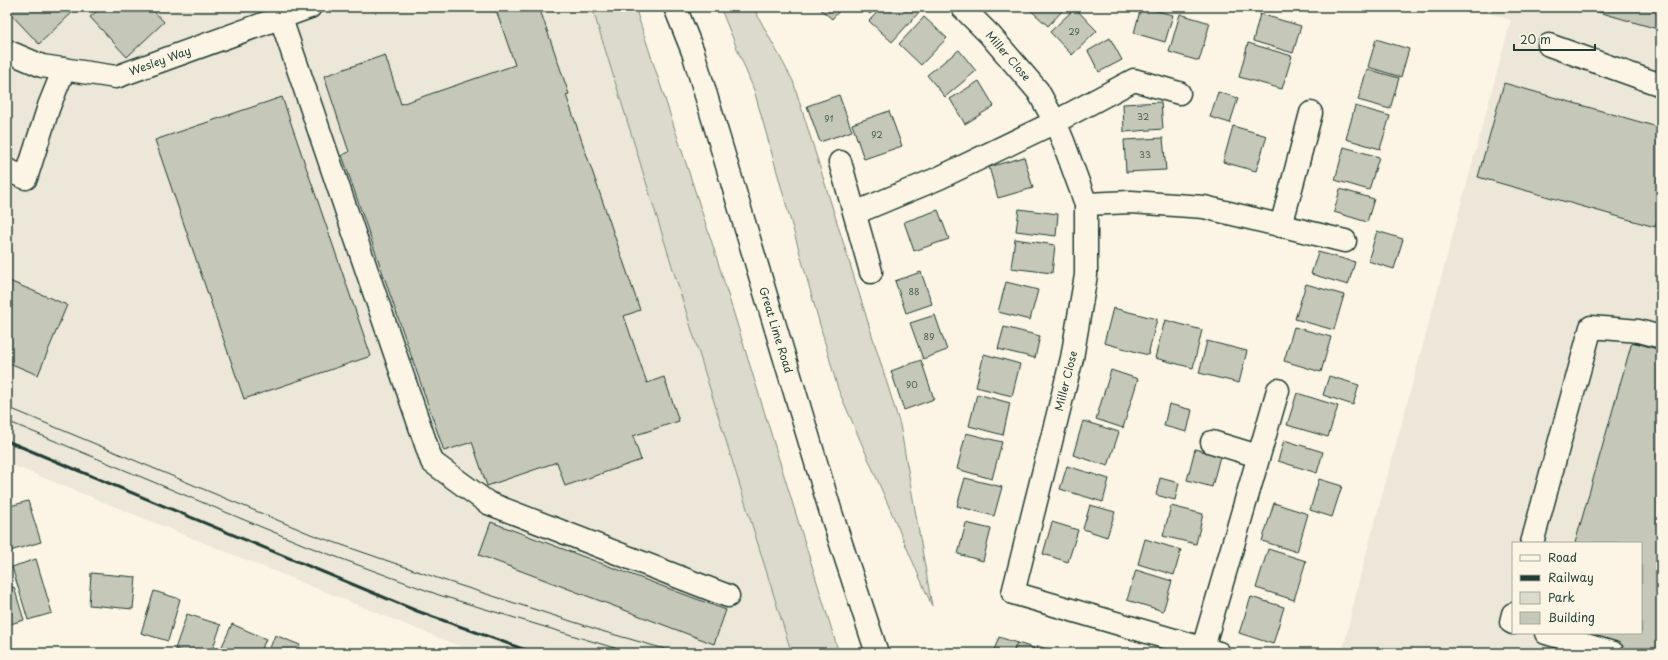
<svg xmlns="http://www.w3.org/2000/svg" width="1668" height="660" viewBox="0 0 1668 660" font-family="'Playpen Sans',sans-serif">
<rect width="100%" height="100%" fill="#fcf5e5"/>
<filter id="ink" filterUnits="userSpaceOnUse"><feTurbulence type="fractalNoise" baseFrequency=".025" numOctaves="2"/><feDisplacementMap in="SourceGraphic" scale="8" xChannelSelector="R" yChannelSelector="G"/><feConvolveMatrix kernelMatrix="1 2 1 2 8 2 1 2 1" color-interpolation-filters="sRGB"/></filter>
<g filter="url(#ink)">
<g fill="#ece7d8" fill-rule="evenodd">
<path d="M7 7H592L791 651 795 653H476L7 463Z"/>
<path d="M1468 7H1661V653H1342L1360 577 1511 20ZM1513 543H1641V633H1513Z"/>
</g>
<g fill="#dcdacc" stroke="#7e8c80">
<path d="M592 7H635L712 243 839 653H795L791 651Z"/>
<path d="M720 7H753L793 81 900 425 932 606 838 389 754 90Z"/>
</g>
<g fill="#c5c7b9" stroke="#1f3d34">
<path d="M7 7H76L77 8 39 44 7 10Z"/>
<path d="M102 7H150L164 22 127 57 90 17Z"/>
<path d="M495 7H539L569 94 566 95 640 310 624 316 647 383 664 377 679 421 633 436 641 460 565 486 557 462 487 486 472 442 444 451 342 155 349 152 324 76 385 55 401 104 515 65Z"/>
<path d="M818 7H843L832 19Z"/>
<path d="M862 7H876L870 14Z"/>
<path d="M882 7H916L920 11 892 42 869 21Z"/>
<path d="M1027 7H1066L1048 26Z"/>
<path d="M1141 7 1173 15 1165 42 1134 33Z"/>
<path d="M1581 7H1661V30Z"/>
<path d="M1075 8 1097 31 1072 55 1050 32Z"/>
<path d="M1180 14 1210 23 1199 61 1169 52Z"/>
<path d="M1260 14 1301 26 1293 53 1253 41Z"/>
<path d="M924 17 947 38 921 65 899 44Z"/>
<path d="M1110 38 1122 60 1099 72 1088 51Z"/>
<path d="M1376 39 1409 49 1401 77 1368 67Z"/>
<path d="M1248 43 1292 56 1282 89 1239 77Z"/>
<path d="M959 50 976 71 945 97 927 75Z"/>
<path d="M1367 69 1399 78 1390 109 1358 100Z"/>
<path d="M979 81 994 106 965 124 950 99Z"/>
<path d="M1504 83 1661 128V208L1655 227 1478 177Z"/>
<path d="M1218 92 1238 98 1230 123 1210 117Z"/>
<path d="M839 95 852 131 820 142 807 106Z"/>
<path d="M282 97 371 356 244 399 155 140Z"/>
<path d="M1161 102 1163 129 1124 132 1123 104Z"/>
<path d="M1355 106 1390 116 1380 149 1346 139Z"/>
<path d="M889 111 902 146 864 159 852 124Z"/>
<path d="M1233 126 1267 136 1256 171 1223 162Z"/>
<path d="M1163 138 1166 170 1126 172 1124 140Z"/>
<path d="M1344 147 1379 157 1369 190 1335 180Z"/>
<path d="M1024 157 1033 188 998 198 989 167Z"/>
<path d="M1340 189 1374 199 1367 222 1334 212Z"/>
<path d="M1019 209 1058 214 1056 236 1016 231Z"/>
<path d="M938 210 949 239 914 251 904 222Z"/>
<path d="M1377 231 1403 239 1394 269 1368 261Z"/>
<path d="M1015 239 1055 245 1052 273 1011 268Z"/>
<path d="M1318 252 1355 262 1348 285 1311 274Z"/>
<path d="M921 272 932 304 906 313 895 281Z"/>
<path d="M7 280 67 305 38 375 7 362Z"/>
<path d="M1006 282 1038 290 1030 320 998 312Z"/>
<path d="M1306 284 1344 295 1334 330 1295 319Z"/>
<path d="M1113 308 1157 319 1148 355 1104 343Z"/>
<path d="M935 315 947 350 923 359 910 323Z"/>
<path d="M1165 320 1202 330 1193 368 1155 358Z"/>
<path d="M1004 327 1040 336 1035 358 998 349Z"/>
<path d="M1294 327 1331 337 1321 372 1284 361Z"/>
<path d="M1207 341 1247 351 1239 383 1199 373Z"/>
<path d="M1632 342 1661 350V653H1640L1570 633H1641V543H1575Z"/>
<path d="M984 354 1020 364 1012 396 976 387Z"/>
<path d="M921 360 934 399 904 410 891 371Z"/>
<path d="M1111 370 1138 379 1123 428 1096 419Z"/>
<path d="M1329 376 1359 385 1353 405 1323 395Z"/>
<path d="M1297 393 1338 406 1328 437 1287 425Z"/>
<path d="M977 394 1010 403 1003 435 969 426Z"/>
<path d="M1169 404 1192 410 1187 432 1164 426Z"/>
<path d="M1083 421 1119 432 1108 466 1073 455Z"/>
<path d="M966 433 1002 442 992 479 957 469Z"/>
<path d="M1284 440 1323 452 1317 473 1278 461Z"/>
<path d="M1195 449 1220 456 1212 487 1187 480Z"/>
<path d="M1067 466 1109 479 1103 502 1060 489Z"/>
<path d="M965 478 1002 487 994 516 957 506Z"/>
<path d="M1160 478 1179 483 1175 500 1156 495Z"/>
<path d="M1319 479 1342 486 1332 517 1310 510Z"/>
<path d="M28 501 41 542 10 551 7 542V507Z"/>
<path d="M1274 503 1308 514 1297 552 1262 541Z"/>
<path d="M1090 505 1115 512 1107 537 1083 529Z"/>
<path d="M1171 506 1203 514 1196 544 1163 536Z"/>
<path d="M491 522 726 610 714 644 479 555Z"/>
<path d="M1052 522 1078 530 1068 562 1043 554Z"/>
<path d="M966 523 991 529 983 561 958 554Z"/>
<path d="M1145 539 1181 550 1174 575 1138 564Z"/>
<path d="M1268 549 1306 561 1294 600 1256 588Z"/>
<path d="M36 559 52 613 28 620 12 567Z"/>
<path d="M1136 570 1172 581 1163 611 1127 600Z"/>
<path d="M91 573 136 577 133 609 89 605Z"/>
<path d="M14 587 24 620 7 625V589Z"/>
<path d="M154 591 180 599 168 641 141 633Z"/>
<path d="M1251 597 1284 607 1273 644 1239 633Z"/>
<path d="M187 614 221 625 211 653H188L175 649Z"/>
<path d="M232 624 266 639 260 653H219Z"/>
<path d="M275 635 300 645 297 653H268Z"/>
<path d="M999 637 1017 643 1013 653H993Z"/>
<path d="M1017 643 1034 648 1033 653H1013Z"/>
<path d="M1038 646 1058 653H1036Z"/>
</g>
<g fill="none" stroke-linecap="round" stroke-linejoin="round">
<g stroke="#1f3d34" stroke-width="25">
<g id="minor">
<path d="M277 7 432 462 488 503 728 596"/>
<path d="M962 7 990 35 1038 91 1055 122 1063 141 1086 204V275L1072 358 1013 593 1219 653"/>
<path d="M1549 45 1661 85"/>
<path d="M7 51 42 66 116 77 310 7"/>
<path d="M840 162 871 272"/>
<path d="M7 170 26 178 49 106 64 69"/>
<path d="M1086 204 1131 202 1204 207 1345 241"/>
<path d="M855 213 939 178 1055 122 1134 80 1179 93"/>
<path d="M1281 226 1311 113"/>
<path d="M1212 442 1258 456"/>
<path d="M1532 543 1591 327 1639 331 1661 337"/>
<path d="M1513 614 1511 622 1513 623"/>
<path d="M1546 633 1613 653"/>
<path d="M1203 648 1278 390"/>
</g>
</g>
<g stroke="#1f3d34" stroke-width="25">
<path id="major" d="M675 7 693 52 832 516 877 653"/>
</g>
<use href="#minor" stroke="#fcf5e5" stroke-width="22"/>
<use href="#major" stroke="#fcf5e5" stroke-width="22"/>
<g stroke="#1f3d34" stroke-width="1">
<path d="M7 407 313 535 446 581 605 632 679 653"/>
<path d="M7 421 307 546 439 595 631 653"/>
</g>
<path stroke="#1f3d34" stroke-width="3" d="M7 441 417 611 534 653"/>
</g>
</g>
<g text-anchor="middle" stroke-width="3" stroke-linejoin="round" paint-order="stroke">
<g font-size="9" fill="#486055">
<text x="1074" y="35">29</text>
<text x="1143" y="120">32</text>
<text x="829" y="122">91</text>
<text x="877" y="138">92</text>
<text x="1145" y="158">33</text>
<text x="914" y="295">88</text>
<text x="929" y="340">89</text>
<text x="912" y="388">90</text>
</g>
<g font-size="11" fill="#1f3d34" stroke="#fcf5e5">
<text transform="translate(1008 56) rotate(49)" y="4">Miller Close</text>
<text transform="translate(160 61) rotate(-20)" y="4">Wesley Way</text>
<text transform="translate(776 330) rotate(73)" y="4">Great Lime Road</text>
<text transform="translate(1066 381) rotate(-76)" y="4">Miller Close</text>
</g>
</g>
<rect width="1668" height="660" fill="none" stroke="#fcf5e5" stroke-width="24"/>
<rect x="12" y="12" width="1644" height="636" fill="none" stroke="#1f3d34" stroke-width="1.5" filter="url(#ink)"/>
<rect x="1512" y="542" width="130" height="92" fill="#fcf5e5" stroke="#a4ab9e"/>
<rect x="1520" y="555" width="20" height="6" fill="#fcf5e5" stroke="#a4ab9e"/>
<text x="1548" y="562" font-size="12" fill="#1f3d34">Road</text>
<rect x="1520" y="575" width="20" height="6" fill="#1f3d34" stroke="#a4ab9e"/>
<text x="1548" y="582" font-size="12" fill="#1f3d34">Railway</text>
<rect x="1520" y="592" width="20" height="12" fill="#dcdacc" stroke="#a4ab9e"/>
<text x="1548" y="602" font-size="12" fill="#1f3d34">Park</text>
<rect x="1520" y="612" width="20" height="12" fill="#c5c7b9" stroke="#a4ab9e"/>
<text x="1548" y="622" font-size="12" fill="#1f3d34">Building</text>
<path d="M1514 44v6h81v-6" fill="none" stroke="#1f3d34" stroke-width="2"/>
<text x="1520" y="44" font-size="12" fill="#1f3d34" stroke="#fcf5e5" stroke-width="3" paint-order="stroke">20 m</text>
</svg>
